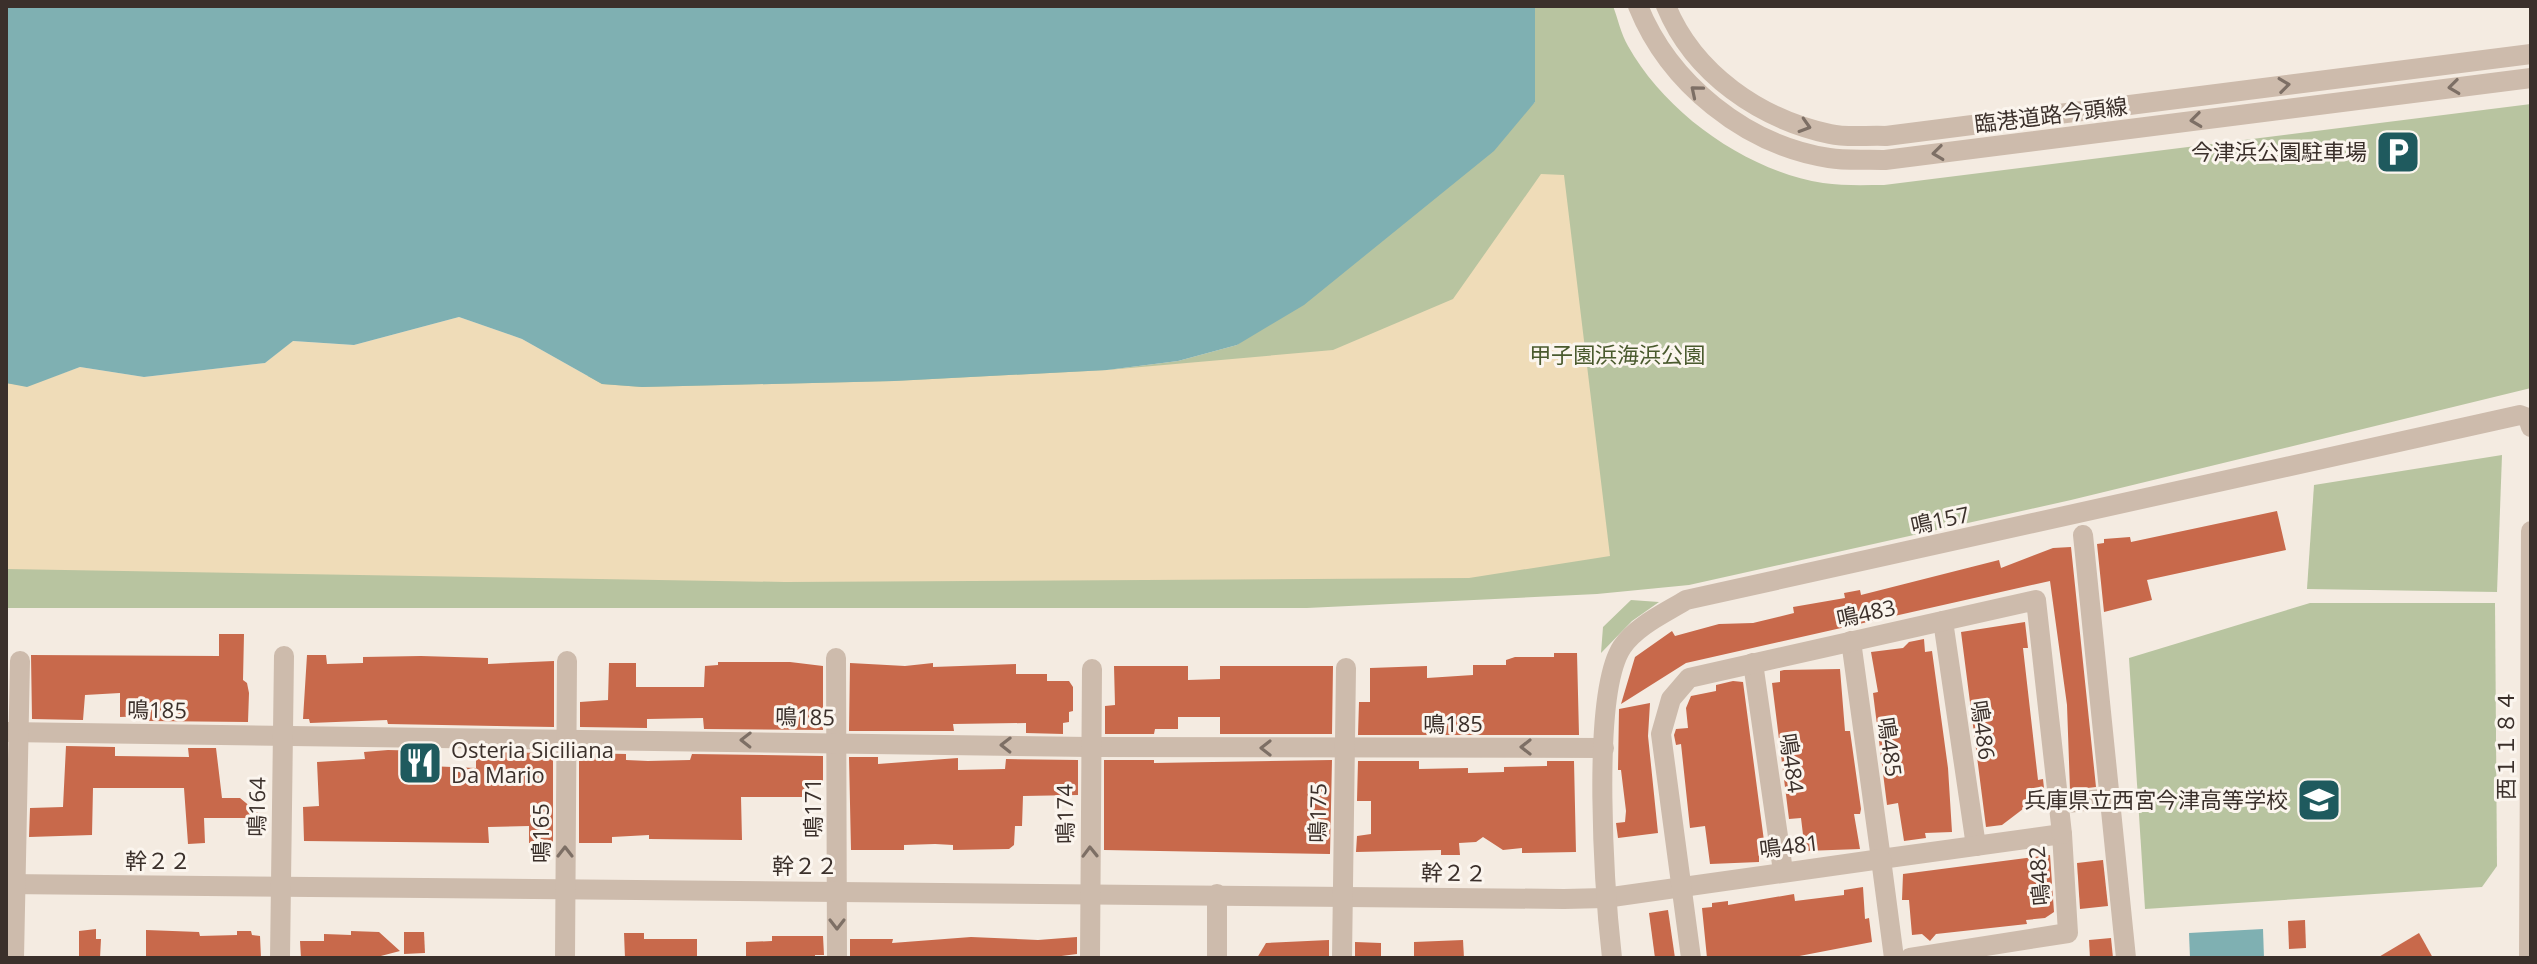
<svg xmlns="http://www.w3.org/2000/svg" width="2537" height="964" viewBox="0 0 2537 964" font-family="'Open Sans','Noto Sans JP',sans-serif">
<rect width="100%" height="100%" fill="#f4ebe1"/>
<g fill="#b8c4a0">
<path d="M1535 6H1613C1618 19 1621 34 1628 46 1666 114 1747 171 1823 183 1843 186 1865 185 1884 185L2531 104V388L2071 500 1689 585 1597 594 1307 608H6V383L1107 370 1178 361 1237 345 1535 102Z"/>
<path d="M2502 455 2497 592 2307 589 2314 485Z"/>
<path d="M1631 600 1659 602 1632 621 1601 653 1603 627Z"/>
<path d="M2310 603H2495L2497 866 2482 887 2145 909 2129 658Z"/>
</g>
<path fill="#efdcb8" d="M1541 174 1564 175 1610 556 1469 578 785 582 6 569V383L27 386 80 367 144 377 265 363 292 341 354 345 459 317 522 339 602 384 642 387 894 381 1107 370 1333 350 1453 299Z"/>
<g fill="#7fb0b2">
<path d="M6 6H1535V102L1494 151 1304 305 1237 345 1178 361 1107 370 894 381 642 387 602 384 522 339 459 317 354 345 293 341 265 363 144 377 80 367 27 387 6 383Z"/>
<path d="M2263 929 2264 958H2190L2189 933Z"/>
</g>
<g fill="#c8694b">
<path d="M2277 511 2286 550 2147 580 2152 600 2104 612 2097 544 2104 543V539L2130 537 2131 542Z"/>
<path d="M2071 547 2096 787 2070 790 2067 705 2050 581 1686 663 1621 704 1635 657 1672 631 1675 636 1719 624 1753 623 1794 613 1793 607 1845 598 1844 593 1860 590 1861 595 1999 560 2001 568 2053 548Z"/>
<path d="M2025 622 2028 648H2023L2038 780 2043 779 2045 797H2040L2041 807 2023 809 2002 825 1986 827 1961 632Z"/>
<path d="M219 634H244L243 680 247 683 249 693 248 722 148 721V716L120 717V693L85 695 83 720 32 719 31 655 219 656Z"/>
<path d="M1924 639 1925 652 1932 651 1948 768 1952 832 1925 833 1926 838 1904 841 1898 803 1887 805 1873 693 1878 692 1871 652 1903 648 1909 642Z"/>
<path d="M1554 653H1577L1579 735H1358L1359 702H1370V668L1427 666V678L1473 675V665H1506V660L1515 657H1554Z"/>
<path d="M307 655H326L327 664 363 663V657L421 656 488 658V664L554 661V727L388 724 387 720 310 723 309 719H303Z"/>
<path d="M718 662H790L823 666V730L704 729 703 718 647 719V728L580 727V702L608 700 609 663H636V687H704L705 666 718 665Z"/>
<path d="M850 663 905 666 933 663V667L1016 664V674H1047V681H1069L1073 687V711L1069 712V722L1063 723V734L1026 733V723L953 724 954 731H849Z"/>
<path d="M1114 666H1188V680L1220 679V666H1333L1332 734H1220V717H1178V729H1155L1154 734H1105V706L1115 705Z"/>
<path d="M1840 669 1845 731H1850L1861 809 1860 814H1854L1860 849 1805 851 1801 818 1789 819 1772 683 1780 682V671L1784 670Z"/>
<path d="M1733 681 1743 682 1766 856H1759V862L1710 864 1705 826 1690 828 1681 744 1676 745 1674 735 1676 729 1688 728 1686 708 1691 696 1716 691V685Z"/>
<path d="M1650 703 1648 736 1658 833 1618 838 1616 823 1625 822 1626 811 1621 770H1618L1619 709Z"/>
<path d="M66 746 115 747V756L189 757 188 748H216L222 798H240L264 818H204L205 843 188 844 184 788H93L92 835 29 837 30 808 63 807Z"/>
<path d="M388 750 428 751V766L476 768V752L553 753V844L529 843V826L488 827 489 843 304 841 303 807 319 806 317 762 365 759 364 752Z"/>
<path d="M579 753 626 754V760L648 761 690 760 692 754 823 756V787H809V797H741L742 840 649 839V835L612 837V843H579Z"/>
<path d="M849 757H878V764L958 758V770L1005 769 1006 759 1078 760V795L1023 796 1022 826H1015L1014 845 1009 849 953 850V845L935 844 904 845V850H851Z"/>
<path d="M1104 760H1154V763L1332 760 1330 854 1104 850Z"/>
<path d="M1358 761H1419V769L1468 768V773L1504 772V767L1547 766V761H1574L1576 852 1522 853V848L1503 850 1483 837 1476 842 1459 843 1460 855H1441V850L1356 852 1357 836 1371 834V801H1357Z"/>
<path d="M2050 855 2054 912 2045 918 2026 920 2027 924 1936 934 1930 941 1922 934 1912 935 1909 900H1902L1903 874Z"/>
<path d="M2103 860 2108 906 2080 909 2077 863Z"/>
<path d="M1863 887 1865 919 1869 918 1872 942 1789 958H1707L1702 908 1712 907V903L1728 901V905L1794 894 1795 901 1844 895V890Z"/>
<path d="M1668 910 1675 958H1655L1649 913Z"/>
<path d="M2305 920 2306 948 2289 949 2288 921Z"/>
<path d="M96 929V939H101L100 958H79V931Z"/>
<path d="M146 930 199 932 200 936 237 935V931H251L252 935 260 936 261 958H146Z"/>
<path d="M351 931 379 932 400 951 377 957 301 958 300 941H324V934L351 935Z"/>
<path d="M404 932H424L425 953 404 954Z"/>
<path d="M624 933H644V939H697V958H625Z"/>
<path d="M2419 933 2433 958H2377Z"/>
<path d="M772 936H823L824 955H815V958H746V942L772 941Z"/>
<path d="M971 937 1038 940 1077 937V954L1046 958H850V939H893L892 943Z"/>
<path d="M2111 938 2113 958H2090L2089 940Z"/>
<path d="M1329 940V958H1257L1266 943Z"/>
<path d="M1463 940 1464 958H1414V942Z"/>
<path d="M1355 942 1381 943V958H1355Z"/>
</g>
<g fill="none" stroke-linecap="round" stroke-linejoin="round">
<g stroke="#cdbbac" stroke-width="20">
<path d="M1638 6C1669 83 1745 145 1829 158 1847 161 1867 159 1885 160L2531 78"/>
<path d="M1666 6C1694 74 1760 119 1830 134 1847 138 1868 135 1886 136L2531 54"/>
<path d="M2083 535 2126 958"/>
<path d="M1943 621 1976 846"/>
<path d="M1851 641 1881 859 2062 834 2068 933 1910 958"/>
<path d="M836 658 837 958"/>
<path d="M1753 663 1783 871"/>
<path d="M6 732 1089 747 1604 748"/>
<path d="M2059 804 2109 798"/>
<path d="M6 884 1564 899 1605 898 1881 859 1894 958"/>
<path d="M14 958 20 661"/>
<path d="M280 958 284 656"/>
<path d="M565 958 567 661"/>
<path d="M1090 958 1092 669"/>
<path d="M1217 958V894"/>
<path d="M1342 958 1346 668"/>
<path d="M1612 958C1605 896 1590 696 1622 647 1636 626 1665 613 1686 600L2520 415 2528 418 2531 427"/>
<path d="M1691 958 1661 734 1671 699 1689 678 2036 600 2062 834"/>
<path d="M2529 958 2531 531"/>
</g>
</g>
<defs><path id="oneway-chevron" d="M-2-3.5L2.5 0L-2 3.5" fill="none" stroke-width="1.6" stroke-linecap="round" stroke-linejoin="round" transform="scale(2)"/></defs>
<g stroke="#7d6f65">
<use href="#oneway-chevron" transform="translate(2284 85) rotate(-7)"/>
<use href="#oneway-chevron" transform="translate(2454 87) rotate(173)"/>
<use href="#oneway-chevron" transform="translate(1696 91) rotate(-140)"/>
<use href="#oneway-chevron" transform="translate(2196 120) rotate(173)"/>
<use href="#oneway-chevron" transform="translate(1805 126) rotate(17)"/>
<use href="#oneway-chevron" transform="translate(1938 153) rotate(173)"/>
<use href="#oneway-chevron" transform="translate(746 740) rotate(-179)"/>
<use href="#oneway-chevron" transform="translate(1006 745) rotate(-179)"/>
<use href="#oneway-chevron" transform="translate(1526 747) rotate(180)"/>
<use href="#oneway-chevron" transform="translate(1266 748) rotate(-180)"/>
<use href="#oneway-chevron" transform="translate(565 852) rotate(-90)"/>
<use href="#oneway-chevron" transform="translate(1090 852) rotate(-91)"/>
<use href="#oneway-chevron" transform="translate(837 924) rotate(90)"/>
</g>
<defs>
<g id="parking-square" transform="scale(2.3)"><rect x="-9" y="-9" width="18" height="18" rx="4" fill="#1f5a5e" stroke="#fbf5ee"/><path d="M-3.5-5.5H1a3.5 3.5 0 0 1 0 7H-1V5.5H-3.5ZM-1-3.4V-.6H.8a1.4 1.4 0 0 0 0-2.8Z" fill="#fff"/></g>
<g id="restaurant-square" transform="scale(2.3)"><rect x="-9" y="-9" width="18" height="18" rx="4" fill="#1f5a5e" stroke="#fbf5ee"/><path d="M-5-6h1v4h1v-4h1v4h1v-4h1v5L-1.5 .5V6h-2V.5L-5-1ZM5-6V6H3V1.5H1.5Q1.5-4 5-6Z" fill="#fff"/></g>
<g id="school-square" transform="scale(2.3)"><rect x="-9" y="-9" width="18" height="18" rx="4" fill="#1f5a5e" stroke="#fbf5ee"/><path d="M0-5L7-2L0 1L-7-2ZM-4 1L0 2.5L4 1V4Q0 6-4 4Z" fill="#fff"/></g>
</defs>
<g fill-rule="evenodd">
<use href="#parking-square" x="2398" y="152"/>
<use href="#restaurant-square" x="420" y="763"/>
<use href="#school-square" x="2319" y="800"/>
</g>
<g text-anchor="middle" stroke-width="6" stroke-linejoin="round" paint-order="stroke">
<g font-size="22" fill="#3b302b" stroke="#fbf5ee">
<text transform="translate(2051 115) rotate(-7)" y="8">臨港道路今頭線</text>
<text transform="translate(1940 520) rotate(-12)" y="8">鳴157</text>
<text transform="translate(1866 613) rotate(-12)" y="8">鳴483</text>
<text transform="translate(157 710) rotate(1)" y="8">鳴185</text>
<text transform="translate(805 717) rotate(1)" y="8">鳴185</text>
<text x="1453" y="732">鳴185</text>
<text transform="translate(1983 730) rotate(82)" y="8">鳴486</text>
<text transform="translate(2506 745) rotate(-90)" y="8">西１１８４</text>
<text transform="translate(1890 747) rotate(82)" y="8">鳴485</text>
<text transform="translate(1792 763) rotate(82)" y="8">鳴484</text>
<text transform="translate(257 807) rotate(-89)" y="8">鳴164</text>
<text transform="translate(813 808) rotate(-90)" y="8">鳴171</text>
<text transform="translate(1318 813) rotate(-89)" y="8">鳴175</text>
<text transform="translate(1065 814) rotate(-91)" y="8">鳴174</text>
<text transform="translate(541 833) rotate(-90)" y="8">鳴165</text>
<text transform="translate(1789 846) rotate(-7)" y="8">鳴481</text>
<text x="158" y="869">幹２２</text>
<text x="805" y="874">幹２２</text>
<text transform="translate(1454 873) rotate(1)" y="8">幹２２</text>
<text transform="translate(2039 876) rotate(-95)" y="8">鳴482</text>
</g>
<g font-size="22" fill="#3b302b" stroke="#fbf5ee" text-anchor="end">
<text x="2367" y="160">今津浜公園駐車場</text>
<text x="451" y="758" text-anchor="start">Osteria Siciliana<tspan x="451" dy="25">Da Mario</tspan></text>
<text x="2288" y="808">兵庫県立西宮今津高等学校</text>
</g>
<g font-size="22" fill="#4a5a2e" stroke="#fbf5ee">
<text x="1617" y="363">甲子園浜海浜公園</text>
</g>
</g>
<rect width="2537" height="964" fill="none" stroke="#3b302b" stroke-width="16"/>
</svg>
